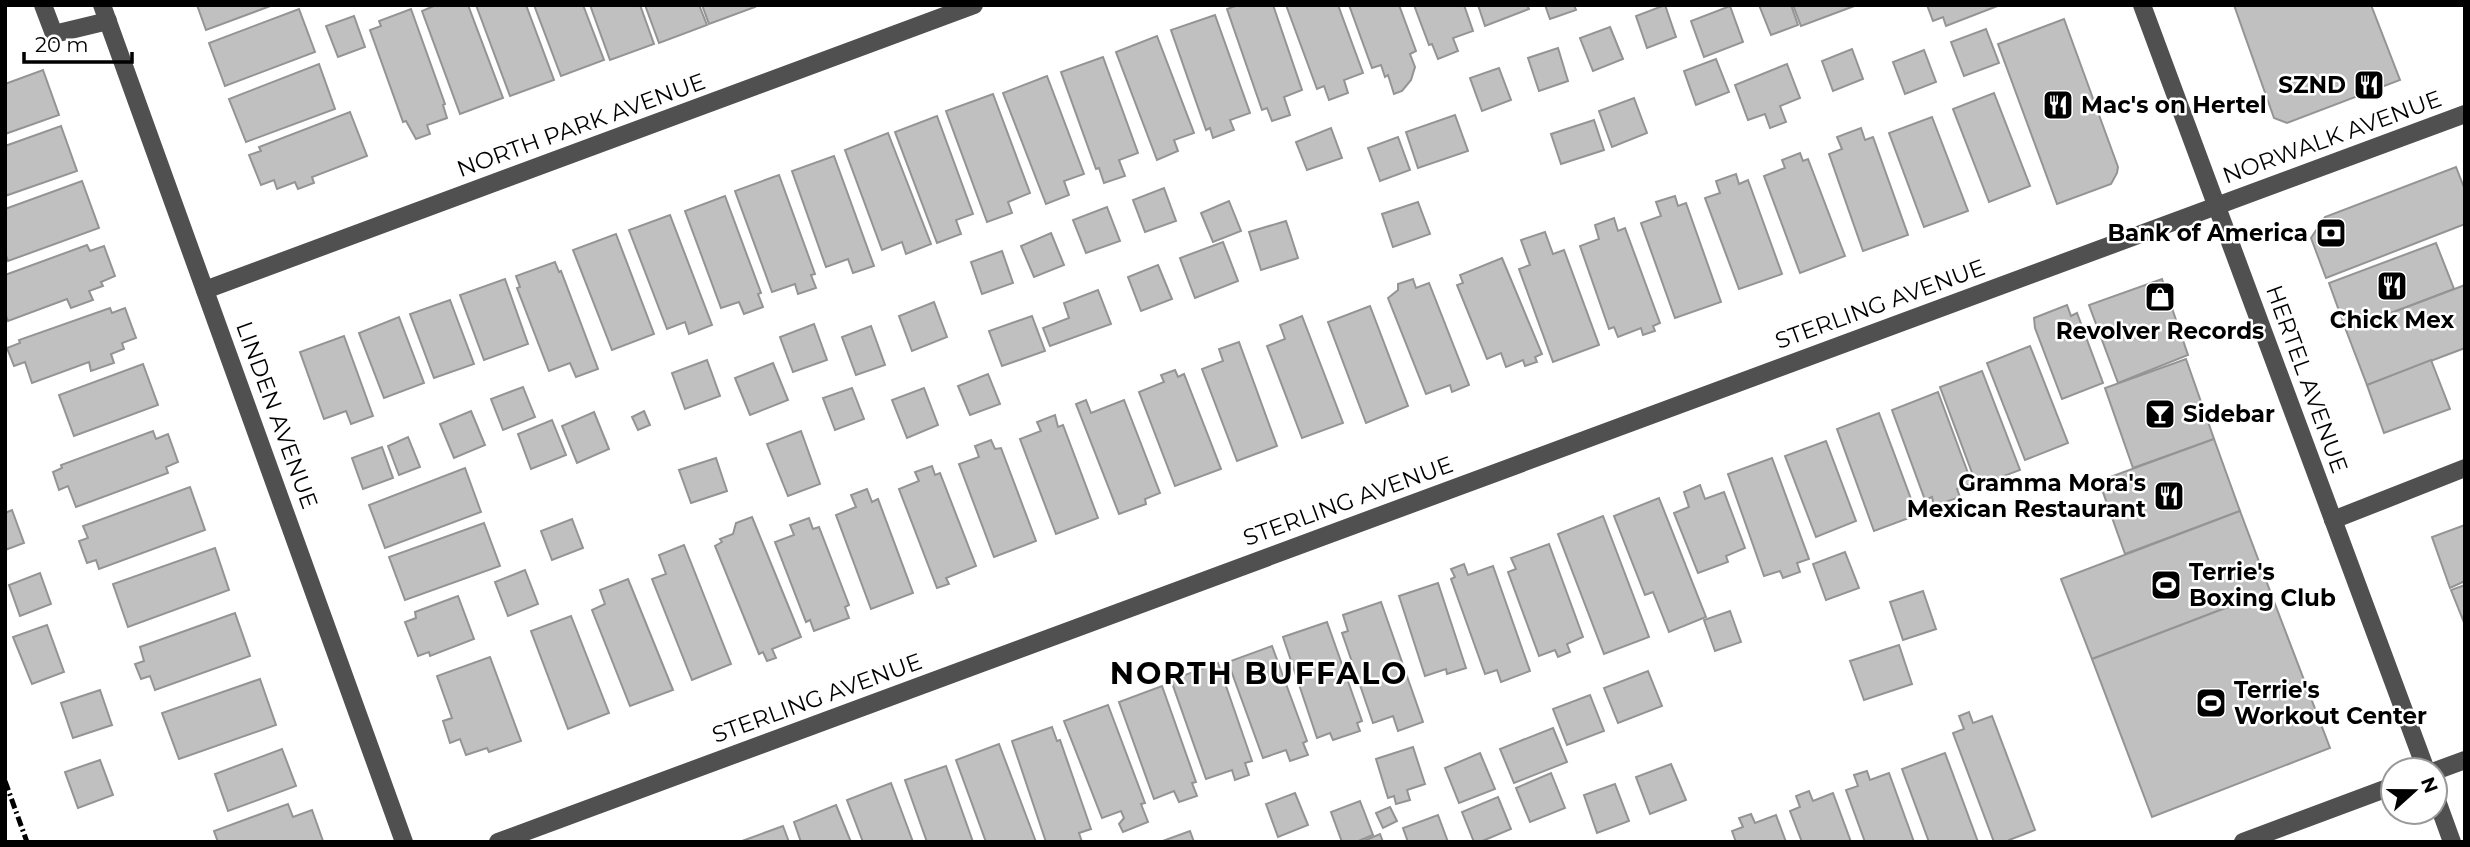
<svg xmlns="http://www.w3.org/2000/svg" width="2470" height="847" viewBox="0 0 2470 847" font-family="Montserrat,sans-serif">
<rect width="100%" height="100%" fill="#fff"/>
<g fill="#c0c0c0" stroke="#949494" stroke-width="2">
<path d="M197 5H273L206 30Z"/>
<path d="M436 5H468L503 98 460 114 422 11Z"/>
<path d="M476 5H526L554 80 510 96Z"/>
<path d="M534 5H583L604 60 561 76Z"/>
<path d="M590 5H640L654 44 610 60Z"/>
<path d="M645 5H699L707 25 659 43Z"/>
<path d="M702 5H754L755 7 709 24Z"/>
<path d="M1238 5H1273L1302 90 1284 97 1290 115 1272 121 1267 108 1262 110 1227 9Z"/>
<path d="M1286 5H1338L1363 73 1344 80 1348 93 1329 100 1324 86 1317 89Z"/>
<path d="M1349 5H1399L1416 51 1410 54 1415 67 1411 80 1402 91 1394 94 1388 75 1385 77 1381 65 1372 68Z"/>
<path d="M1414 5H1464L1473 31 1453 38 1458 51 1438 59 1432 44 1429 45Z"/>
<path d="M1478 5H1527L1529 9 1485 26Z"/>
<path d="M1545 5H1574L1576 10 1550 19Z"/>
<path d="M1665 5 1676 37 1647 48 1636 16Z"/>
<path d="M1759 5H1791L1798 25 1771 35Z"/>
<path d="M1793 5H1857L1801 26Z"/>
<path d="M1927 5H2000L1946 26 1943 17 1933 21Z"/>
<path d="M2234 5H2371L2400 80 2287 123 2274 118Z"/>
<path d="M1730 6 1743 42 1704 57 1691 21Z"/>
<path d="M299 9 315 52 225 86 209 43Z"/>
<path d="M411 9 445 104 443 105 447 118 427 125 430 134 416 139 406 121 403 122 370 30 381 26 379 21Z"/>
<path d="M1215 15 1250 113 1230 120 1234 130 1213 138 1210 128 1206 130 1171 30Z"/>
<path d="M354 16 365 47 338 57 326 26Z"/>
<path d="M2064 19 2118 167 2117 173 2111 184 2057 204 1998 44Z"/>
<path d="M1610 27 1623 59 1593 71 1580 38Z"/>
<path d="M1986 29 1999 63 1964 76 1951 42Z"/>
<path d="M1157 36 1194 133 1174 140 1178 151 1157 160 1116 52Z"/>
<path d="M1558 48 1568 81 1539 91 1528 58Z"/>
<path d="M1852 49 1863 79 1833 91 1822 61Z"/>
<path d="M1924 50 1936 82 1905 94 1893 62Z"/>
<path d="M1103 57 1138 153 1119 160 1125 176 1104 183 1099 168 1096 169 1061 72Z"/>
<path d="M1716 59 1729 92 1696 105 1684 71Z"/>
<path d="M319 64 335 109 246 142 229 99Z"/>
<path d="M1787 64 1800 98 1780 106 1786 122 1770 128 1765 114 1748 120 1735 85Z"/>
<path d="M1499 68 1511 100 1482 111 1470 78Z"/>
<path d="M43 70 59 115 5 134V84Z"/>
<path d="M1047 76 1084 174 1064 181 1069 195 1046 204 1003 93Z"/>
<path d="M1994 93 2030 186 1989 202 1953 109Z"/>
<path d="M993 94 1030 193 1008 202 1012 213 987 222 946 111Z"/>
<path d="M1634 98 1647 133 1612 147 1599 111Z"/>
<path d="M350 112 367 156 312 177 314 183 298 189 295 182 277 189 274 180 261 185 249 155 261 151 259 147Z"/>
<path d="M1455 115 1468 151 1418 168 1406 132Z"/>
<path d="M937 116 973 214 956 220 961 234 937 243 895 132Z"/>
<path d="M1932 117 1968 211 1924 227 1889 133Z"/>
<path d="M1594 120 1604 150 1561 164 1551 134Z"/>
<path d="M61 126 77 171 5 196V146Z"/>
<path d="M1331 128 1342 158 1307 170 1296 142Z"/>
<path d="M1861 128 1865 140 1873 137 1908 235 1863 251 1829 154 1842 149 1837 137Z"/>
<path d="M888 133 931 244 906 254 902 242 882 250 845 150Z"/>
<path d="M1398 137 1410 170 1380 181 1368 148Z"/>
<path d="M1800 153 1803 161 1808 159 1845 256 1800 273 1764 176 1785 168 1782 160Z"/>
<path d="M834 156 874 266 853 273 848 259 826 267 792 171Z"/>
<path d="M2456 167 2465 190V224L2326 278 2311 238 2325 217Z"/>
<path d="M1736 174 1739 184 1748 180 1782 274 1739 289 1705 198 1720 193 1716 181Z"/>
<path d="M779 175 815 274 811 275 816 288 798 294 795 284 772 292 735 191Z"/>
<path d="M82 181 99 228 8 261 5 253V209Z"/>
<path d="M1164 188 1176 221 1145 232 1133 200Z"/>
<path d="M725 196 761 293 758 294 763 307 744 314 739 302 721 308 685 211Z"/>
<path d="M1675 196 1678 206 1686 203 1721 302 1675 318 1641 223 1661 216 1656 202Z"/>
<path d="M1229 201 1241 231 1213 242 1201 213Z"/>
<path d="M1418 202 1430 234 1393 247 1382 214Z"/>
<path d="M1107 207 1120 241 1086 253 1073 220Z"/>
<path d="M670 215 712 325 689 334 685 322 667 329 629 230Z"/>
<path d="M1614 218 1618 231 1625 228 1660 323 1653 326 1655 331 1643 335 1641 328 1618 337 1614 327 1609 329 1580 246 1599 239 1595 225Z"/>
<path d="M1286 221 1298 258 1261 270 1249 232Z"/>
<path d="M1545 232 1553 254 1564 250 1599 345 1553 362 1519 269 1530 265 1521 240Z"/>
<path d="M1051 233 1064 265 1034 277 1021 246Z"/>
<path d="M616 234 654 334 612 350 573 250Z"/>
<path d="M1223 242 1238 281 1195 298 1180 258Z"/>
<path d="M2436 243 2454 289 2346 330 2329 283Z"/>
<path d="M87 245 90 251 104 246 115 276 101 282 103 286 89 291 93 300 71 308 67 299 8 321 5 314V275Z"/>
<path d="M1002 251 1013 283 982 294 971 262Z"/>
<path d="M1502 258 1542 354 1535 357 1537 362 1525 366 1523 360 1506 367 1501 353 1487 359 1457 285 1463 283 1460 275Z"/>
<path d="M555 262 559 272 561 271 598 369 576 377 570 363 549 371 517 288 520 287 516 276Z"/>
<path d="M1158 265 1172 299 1141 311 1128 277Z"/>
<path d="M505 279 528 344 484 360 460 295Z"/>
<path d="M1413 279 1416 288 1429 283 1469 385 1452 392 1450 385 1426 394 1388 298 1398 290V284Z"/>
<path d="M2162 279 2188 355 2118 383 2089 305Z"/>
<path d="M2465 285V348L2367 385 2346 330Z"/>
<path d="M1098 290 1111 324 1050 346 1043 328 1069 318 1064 303Z"/>
<path d="M450 300 474 364 434 378 410 314Z"/>
<path d="M934 302 947 337 912 351 899 316Z"/>
<path d="M2067 305 2071 316 2077 313 2103 383 2062 399 2035 328 2034 318Z"/>
<path d="M1370 306 1408 406 1366 423 1328 322Z"/>
<path d="M110 308 112 313 125 308 136 338 122 343 124 349 111 354 114 363 91 371 89 362 32 383 25 362 14 366 7 348 20 343 19 340Z"/>
<path d="M1032 316 1045 351 1002 366 989 331Z"/>
<path d="M1302 316 1343 423 1302 438 1267 346 1285 339 1280 325Z"/>
<path d="M399 317 424 383 384 398 359 333Z"/>
<path d="M814 324 827 360 793 372 780 337Z"/>
<path d="M871 326 885 365 856 375 842 337Z"/>
<path d="M344 336 373 416 351 424 346 411 324 419 300 352Z"/>
<path d="M1239 342 1277 446 1237 461 1202 369 1223 361 1219 349Z"/>
<path d="M2030 346 2068 443 2025 460 1987 363Z"/>
<path d="M2186 359 2214 439 2133 468 2105 388Z"/>
<path d="M707 360 720 396 685 409 672 373Z"/>
<path d="M2431 360 2450 409 2384 433 2367 385Z"/>
<path d="M773 363 788 400 750 415 735 378Z"/>
<path d="M143 364 158 405 74 436 59 395Z"/>
<path d="M1175 370 1178 377 1184 374 1221 469 1175 486 1139 392 1164 382 1161 375Z"/>
<path d="M1982 371 2020 470 1977 486 1940 387Z"/>
<path d="M988 374 1000 404 970 415 958 386Z"/>
<path d="M523 387 535 417 503 430 491 399Z"/>
<path d="M852 388 864 419 835 430 823 398Z"/>
<path d="M924 388 938 425 907 438 892 400Z"/>
<path d="M1938 392 1972 484 1957 489 1960 497 1934 506 1932 497 1925 500 1892 410Z"/>
<path d="M1086 400 1091 413 1124 400 1160 493 1145 499 1146 504 1119 514 1076 404Z"/>
<path d="M471 411 485 445 454 458 440 424Z"/>
<path d="M644 411 650 425 638 430 632 417Z"/>
<path d="M594 412 609 449 577 463 562 426Z"/>
<path d="M1879 413 1917 515 1874 531 1837 429Z"/>
<path d="M1055 415 1058 427 1063 425 1098 518 1056 534 1020 439 1041 431 1037 422Z"/>
<path d="M552 420 566 455 531 469 518 434Z"/>
<path d="M153 431 156 439 168 434 178 462 166 467 168 473 76 507 68 486 59 490 53 472 62 468 61 465Z"/>
<path d="M801 431 820 484 788 496 767 444Z"/>
<path d="M408 437 420 467 399 475 388 446Z"/>
<path d="M2214 439 2240 511 2125 554 2099 481Z"/>
<path d="M991 440 995 449 1001 448 1036 541 994 557 959 464 979 457 975 446Z"/>
<path d="M1826 441 1856 521 1816 537 1785 456Z"/>
<path d="M382 447 393 478 363 489 352 458Z"/>
<path d="M716 458 727 491 691 503 679 470Z"/>
<path d="M1772 458 1809 559 1797 563 1800 572 1783 578 1780 571 1764 576 1728 474Z"/>
<path d="M932 466 935 475 940 473 976 566 946 578 949 584 937 588 899 489 919 481 915 472Z"/>
<path d="M465 468 481 512 385 548 369 505Z"/>
<path d="M1700 485 1705 499 1724 492 1745 548 1726 556 1728 562 1698 573 1674 513 1689 507 1684 492Z"/>
<path d="M190 487 205 530 99 569 96 560 87 563 79 541 88 538 83 526Z"/>
<path d="M867 489 872 502 878 499 913 593 871 609 836 515 856 507 851 495Z"/>
<path d="M1659 498 1706 617 1669 632 1653 592 1645 595 1614 516Z"/>
<path d="M12 510 24 543 5 550V513Z"/>
<path d="M2240 511 2270 591 2092 659 2061 579Z"/>
<path d="M1603 516 1649 637 1604 654 1558 534Z"/>
<path d="M752 517 801 637 772 649 776 658 767 661 763 652 759 654 715 546 722 542 720 539 733 534 736 523Z"/>
<path d="M809 518 813 529 819 527 849 605 845 607 849 618 814 631 810 620 806 622 775 542 794 535 790 525Z"/>
<path d="M572 519 583 548 552 560 541 531Z"/>
<path d="M484 523 500 566 405 600 389 557Z"/>
<path d="M2465 525V581L2450 588 2432 537Z"/>
<path d="M1549 544 1583 637 1567 644 1570 652 1558 657 1555 650 1539 656 1508 572 1516 569 1511 558Z"/>
<path d="M684 545 731 664 692 680 652 579 666 574 659 555Z"/>
<path d="M215 548 229 590 128 627 113 584Z"/>
<path d="M1845 552 1859 588 1826 600 1813 564Z"/>
<path d="M1464 564 1468 575 1493 566 1530 671 1501 682 1497 670 1485 674 1451 579 1455 577 1451 569Z"/>
<path d="M525 570 538 604 508 616 495 582Z"/>
<path d="M40 573 51 604 20 616 9 585Z"/>
<path d="M628 579 673 690 630 706 592 610 605 604 600 590Z"/>
<path d="M1438 583 1466 668 1447 674 1446 669 1425 676 1399 596Z"/>
<path d="M2465 585V625L2451 590Z"/>
<path d="M1923 591 1936 629 1903 640 1890 602Z"/>
<path d="M2270 591 2330 748 2152 817 2092 659Z"/>
<path d="M458 596 474 639 430 656 429 652 418 656 405 622 416 618 415 612Z"/>
<path d="M1381 602 1423 722 1398 731 1393 716 1373 723 1342 633 1348 631 1343 615Z"/>
<path d="M1730 611 1741 642 1715 651 1704 620Z"/>
<path d="M235 613 250 656 155 690 150 676 141 679 135 664 144 661 140 647Z"/>
<path d="M571 616 609 713 568 729 531 631Z"/>
<path d="M1327 622 1362 721 1357 723 1360 731 1333 740 1330 733 1317 738 1283 637Z"/>
<path d="M47 625 64 672 32 684 13 637Z"/>
<path d="M1899 645 1912 684 1864 700 1850 661Z"/>
<path d="M1272 646 1307 741 1303 743 1308 755 1290 761 1286 750 1263 758 1228 662Z"/>
<path d="M490 657 521 741 489 752 487 748 466 755 460 739 450 743 443 721 452 718 437 676Z"/>
<path d="M1218 663 1252 761 1245 763 1249 775 1235 780 1232 770 1206 779 1171 680Z"/>
<path d="M1648 671 1662 706 1618 723 1604 688Z"/>
<path d="M260 679 276 725 179 759 162 713Z"/>
<path d="M1162 686 1196 782 1192 783 1197 796 1179 802 1174 791 1154 799 1119 702Z"/>
<path d="M100 690 112 725 73 738 61 703Z"/>
<path d="M1590 695 1604 731 1567 745 1553 709Z"/>
<path d="M1108 705 1145 803 1141 804 1148 822 1123 832 1119 824 1124 818 1121 811 1102 818 1064 721Z"/>
<path d="M1969 712 1973 723 1992 716 2035 830 2009 840 2010 842H1994L1953 733 1964 729 1959 716Z"/>
<path d="M1052 727 1057 741 1060 740 1091 829 1079 833 1082 842H1046L1012 741Z"/>
<path d="M1553 728 1567 762 1514 783 1500 749Z"/>
<path d="M999 744 1036 842H986L956 760Z"/>
<path d="M1413 747 1425 784 1407 790 1410 800 1396 804 1394 796 1388 798 1376 759Z"/>
<path d="M282 749 296 786 228 811 215 774Z"/>
<path d="M1480 753 1495 789 1459 803 1445 768Z"/>
<path d="M1945 753 1978 842H1929L1902 769Z"/>
<path d="M100 760 113 795 78 808 65 772Z"/>
<path d="M1671 764 1686 800 1650 814 1636 777Z"/>
<path d="M946 766 973 842H927L905 780Z"/>
<path d="M1867 771 1870 780 1889 773 1914 842H1865L1846 790 1858 786 1854 775Z"/>
<path d="M1551 773 1565 808 1530 822 1516 788Z"/>
<path d="M891 783 913 842H863L847 800Z"/>
<path d="M1615 784 1629 821 1597 833 1584 795Z"/>
<path d="M1809 791 1813 801 1833 793 1851 842H1802L1790 811 1800 807 1796 796Z"/>
<path d="M1295 793 1308 825 1278 837 1266 804Z"/>
<path d="M1498 797 1511 829 1480 842H1474L1462 812Z"/>
<path d="M1360 801 1373 835 1356 842H1342L1331 812Z"/>
<path d="M288 804 293 817 312 810 323 841 218 842 214 831Z"/>
<path d="M836 805 851 842H801L794 822Z"/>
<path d="M1390 807 1397 821 1383 828 1376 813Z"/>
<path d="M1751 814 1755 823 1776 815 1786 842H1736L1732 831 1743 827 1739 818Z"/>
<path d="M1438 815 1448 842H1408L1403 828Z"/>
<path d="M783 826 789 842H742V841Z"/>
<path d="M1190 831 1194 842H1160Z"/>
<path d="M1380 834 1383 842H1361Z"/>
</g>
<g fill="none" stroke-linecap="round" stroke-linejoin="round">
<g stroke="#505050" stroke-width="18">
<path d="M43 5 54 34 108 21"/>
<path d="M102 5 404 842"/>
<path d="M2142 5 2426 770"/>
<path d="M205 290 974 5"/>
<path d="M2333 520 2465 468"/>
<path d="M2435 771 2465 760"/>
<path d="M2435 795 2452 842"/>
<path d="M498 842 2465 114"/>
<path d="M2243 842 2393 786"/>
</g>
<path stroke="#000" stroke-width="5" stroke-dasharray="10 3.5 2 3.5" stroke-linecap="butt" d="M5 781 27 842"/>
</g>
<defs>
<g id="restaurant-square" transform="scale(1.575)"><rect x="-9" y="-9" width="18" height="18" rx="4" fill="#000" stroke="#fff"/><path d="M-5-6h1v4h1v-4h1v4h1v-4h1v5L-1.5 .5V6h-2V.5L-5-1ZM5-6V6H3V1.5H1.5Q1.5-4 5-6Z" fill="#fff"/></g>
<g id="bank-square" transform="scale(1.575)"><rect x="-9" y="-9" width="18" height="18" rx="4" fill="#000" stroke="#fff"/><path d="M-6-4H6V4H-6ZM0-2.3a2.3 2.3 0 1 0 0 4.6a2.3 2.3 0 1 0 0-4.6Z" fill="#fff"/></g>
<g id="shop-square" transform="scale(1.575)"><rect x="-9" y="-9" width="18" height="18" rx="4" fill="#000" stroke="#fff"/><path d="M-5-2.5h2.3a2.7 3.5 0 0 1 5.4 0H5L5.5 6h-11ZM-1.5-2.5h3a1.5 2.3 0 0 0-3 0Z" fill="#fff"/></g>
<g id="bar-square" transform="scale(1.575)"><rect x="-9" y="-9" width="18" height="18" rx="4" fill="#000" stroke="#fff"/><path d="M-6-5H6L.8 .8V4.5H3.5V6h-7V4.5H-.8V.8Z" fill="#fff"/></g>
<g id="stadium-square" transform="scale(1.575)"><rect x="-9" y="-9" width="18" height="18" rx="4" fill="#000" stroke="#fff"/><path d="M0-5a6.5 5 0 1 0 0 10a6.5 5 0 1 0 0-10ZM-3.5-1.8h7v3.6h-7Z" fill="#fff"/></g>
</defs>
<g fill-rule="evenodd">
<use href="#restaurant-square" x="2369" y="85"/>
<use href="#restaurant-square" x="2058" y="105"/>
<use href="#bank-square" x="2331" y="233"/>
<use href="#restaurant-square" x="2392" y="286"/>
<use href="#shop-square" x="2160" y="297"/>
<use href="#bar-square" x="2160" y="414"/>
<use href="#restaurant-square" x="2169" y="496"/>
<use href="#stadium-square" x="2166" y="585"/>
<use href="#stadium-square" x="2211" y="703"/>
</g>
<g text-anchor="middle" stroke-width="5" stroke-linejoin="round" paint-order="stroke">
<g font-size="23" font-weight="bold" fill="#000" stroke="#fff" text-anchor="start">
<text x="2346" y="93" text-anchor="end">SZND</text>
<text x="2081" y="113">Mac's on Hertel</text>
<text x="2308" y="241" text-anchor="end">Bank of America</text>
<text x="2392" y="328" text-anchor="middle">Chick Mex</text>
<text x="2160" y="339" text-anchor="middle">Revolver Records</text>
<text x="2183" y="422">Sidebar</text>
<text x="2146" y="491" text-anchor="end">Gramma Mora's<tspan x="2146" dy="26">Mexican Restaurant</tspan></text>
<text x="2189" y="580">Terrie's<tspan x="2189" dy="26">Boxing Club</tspan></text>
<text x="2234" y="698">Terrie's<tspan x="2234" dy="26">Workout Center</tspan></text>
</g>
<g font-size="23" fill="#000" stroke="#fff">
<text transform="translate(581 125) rotate(-20)" y="8">NORTH PARK AVENUE</text>
<text transform="translate(2332 137) rotate(-20)" y="8">NORWALK AVENUE</text>
<text transform="translate(1880 304) rotate(-20)" y="8">STERLING AVENUE</text>
<text transform="translate(2307 379) rotate(70)" y="8">HERTEL AVENUE</text>
<text transform="translate(277 415) rotate(70)" y="8">LINDEN AVENUE</text>
<text transform="translate(1348 501) rotate(-20)" y="8">STERLING AVENUE</text>
<text transform="translate(817 698) rotate(-20)" y="8">STERLING AVENUE</text>
</g>
<g font-size="30" font-weight="bold" letter-spacing="2" fill="#000" stroke="#fff">
<text x="1259" y="684">NORTH BUFFALO</text>
</g>
</g>
<rect width="2470" height="847" fill="none" stroke="#000000" stroke-width="14"/>
<g transform="translate(2414 791) rotate(69)"><circle r="33" fill="#ffffff" stroke="#999999" stroke-width="2"/>
<path d="M0-5L12 26L0 18L-12 26Z" fill="#000000"/>
<text y="-10" font-size="19" font-weight="bold" text-anchor="middle" fill="#000000">N</text>
</g>
<path d="M24 52v10h108v-10" fill="none" stroke="#000000" stroke-width="3.5"/>
<text x="35" y="52" font-size="21" fill="#000000" stroke="#ffffff" stroke-width="5" paint-order="stroke">20 m</text>
</svg>
